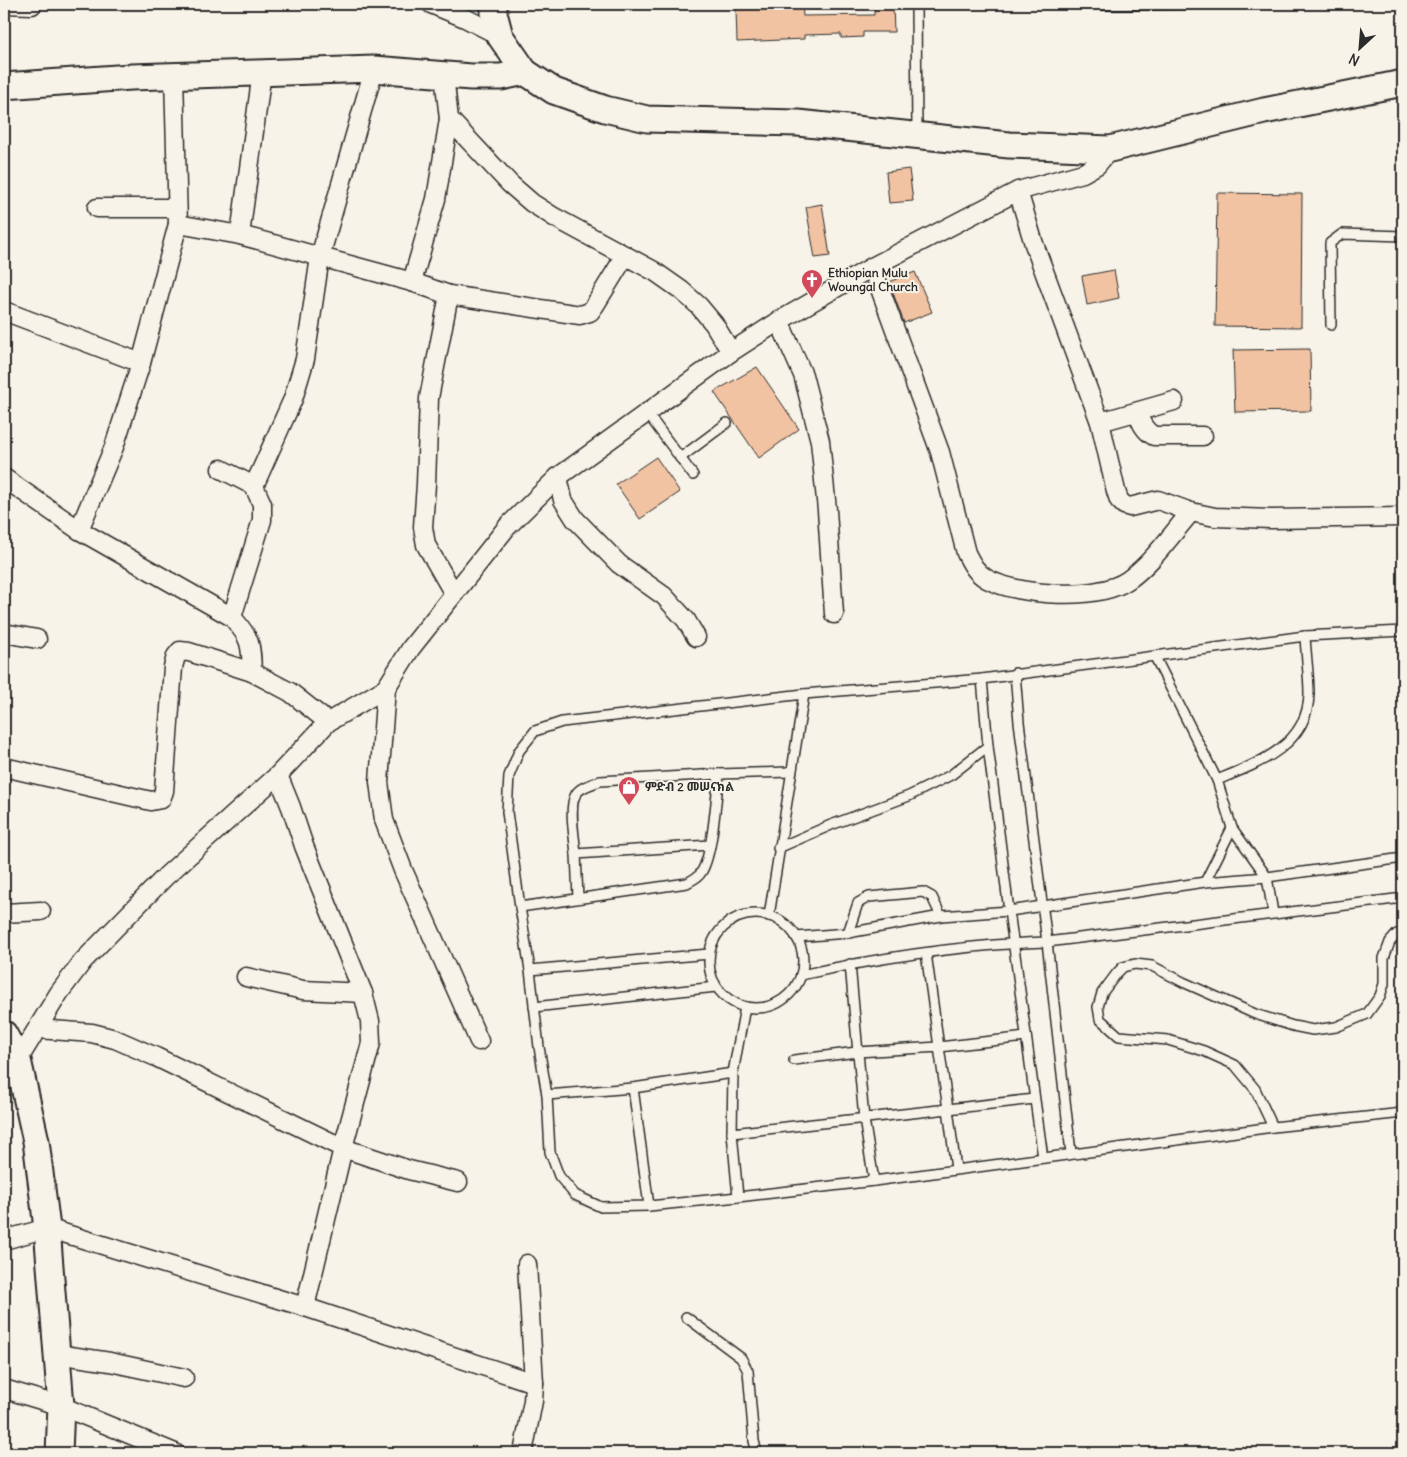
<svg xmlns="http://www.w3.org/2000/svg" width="1407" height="1457" viewBox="0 0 1407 1457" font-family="Delius,'Noto Sans Ethiopic',sans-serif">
<rect width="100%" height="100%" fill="#f7f3e8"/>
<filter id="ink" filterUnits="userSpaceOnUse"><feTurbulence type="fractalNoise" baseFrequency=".02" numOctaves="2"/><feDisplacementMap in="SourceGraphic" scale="10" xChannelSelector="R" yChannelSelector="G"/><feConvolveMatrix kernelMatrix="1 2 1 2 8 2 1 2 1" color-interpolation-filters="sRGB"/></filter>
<g filter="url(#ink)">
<g fill="#f2c3a2" stroke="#2b2b2b">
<path d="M792 4H802L803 16 874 15V4H893L894 32H863V37L841 38V34L804 35V39L737 42 736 9Z"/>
<path d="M909 169 913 201 889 203 886 172Z"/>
<path d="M1217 193 1302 194 1301 327 1215 326Z"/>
<path d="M822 204 830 256 815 258 806 207Z"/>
<path d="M1114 270 1119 298 1087 305 1082 276Z"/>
<path d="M915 272 932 312 904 323 889 282Z"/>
<path d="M1310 349 1311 411 1235 412 1233 350Z"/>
<path d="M757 367 799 429 759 458 714 392Z"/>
<path d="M656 457 680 492 640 519 616 484Z"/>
</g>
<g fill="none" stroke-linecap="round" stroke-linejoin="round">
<g stroke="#2b2b2b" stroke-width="12">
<g id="lane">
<path d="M916 4 917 133"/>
<path d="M1099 4 1103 5 1201 4"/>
<path d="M1331 325 1330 243 1342 234 1403 236"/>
<path d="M647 413 693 475"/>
<path d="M680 458 727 423"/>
<path d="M1403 631 1305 636 982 679 804 694 562 722 535 731 519 751 509 776 507 812 520 907 530 970 539 1047 547 1095 550 1152 559 1176 575 1195 601 1207 649 1206 738 1197 874 1181 1273 1127 1403 1113"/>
<path d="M1155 657 1217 780"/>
<path d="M1015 673 1019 722 1047 942 1071 1153"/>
<path d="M982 679 988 746 1009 911 1043 1158"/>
<path d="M778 848 831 825 909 796 951 775 988 746"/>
<path d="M576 854C575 840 568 806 576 794 580 787 592 784 600 781L719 774"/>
<path d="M1205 882 1232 828"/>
<path d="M578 898 576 854 710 845"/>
<path d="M520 907 687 883C690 881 697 878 700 874 713 858 716 797 719 774L791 772"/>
<path d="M1273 913 1267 877 1232 828 1217 780C1257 764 1308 746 1309 694 1309 675 1306 656 1305 636"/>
<circle cx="756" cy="961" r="47"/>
<path d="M769 916 804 694"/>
<path d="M848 933 858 903 869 897 923 892 932 897 941 916"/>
<path d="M796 937 848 933 941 916 1009 911 1205 882 1267 877 1403 858"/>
<path d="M926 953 939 1047 1026 1037"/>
<path d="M850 964 864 1119 874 1181"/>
<path d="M530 970 709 954"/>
<path d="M801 975C882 957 964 945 1047 942L1403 898"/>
<path d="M534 1007 716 987"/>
<path d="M745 1007 733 1073 732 1133 948 1109 956 1169"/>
<path d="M794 1060 857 1052 939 1047 948 1109 1034 1099"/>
<path d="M547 1095 633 1088"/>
<path d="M1273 1127 1255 1089 1235 1065 1204 1051 1168 1040 1119 1036 1100 1019 1098 1007 1102 993 1117 973 1123 967 1135 964 1152 966 1183 982 1255 1014 1293 1026 1313 1030 1336 1027 1367 1014 1380 996 1384 984V958L1390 942 1397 934 1403 933"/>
<path d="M732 1133 738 1197"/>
<path d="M649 1206 633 1088 733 1073"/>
<path d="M686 1317 741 1358 748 1371 754 1441 757 1453"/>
</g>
</g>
<g stroke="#2b2b2b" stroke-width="21">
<g id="street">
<path d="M4 4 32 5"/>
<path d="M431 4 465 18 500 36"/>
<path d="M262 72 240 235 412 282"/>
<path d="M444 75 449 119 510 184 532 203 554 217 654 271 681 290 699 306 714 324 731 352"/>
<path d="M174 76 178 224"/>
<path d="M449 119 436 199 412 282 449 295 580 315 590 312 595 305 625 256"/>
<path d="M1018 191 1034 244 1100 422 1116 491 1119 500 1124 505 1130 507 1158 500 1191 512 1215 517 1271 519 1403 517"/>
<path d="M97 208H177"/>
<path d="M872 267 940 452 966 553C971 563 976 573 987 579 1019 596 1098 601 1128 580 1153 562 1171 535 1191 512"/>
<path d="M449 295 429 398 426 484 423 527 426 545 454 594"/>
<path d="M4 311 141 363 114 447 79 530"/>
<path d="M779 321 803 375 820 441 827 510 834 614"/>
<path d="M141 363 178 224 240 235"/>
<path d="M1137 412C1141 422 1144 431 1154 436H1203"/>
<path d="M1100 422 1174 401"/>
<path d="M221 469 254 486"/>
<path d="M558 477 563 500 575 519 619 564 664 596 686 620 696 637"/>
<path d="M4 478 79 530 232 617C251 639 251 643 252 672L290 692 328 722"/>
<path d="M232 617 262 520V504L254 486 293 399 305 359 320 257 374 69"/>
<path d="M4 633 37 639"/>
<path d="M386 688 379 782 384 820 403 870 479 1041"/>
<path d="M4 767 151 801 161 799 164 791 173 667 176 656 180 651 189 652 252 672"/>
<path d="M278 775 291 807 304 846 363 993 370 1021 371 1043 343 1148 305 1307"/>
<path d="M4 913 41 911"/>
<path d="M246 977 303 990 363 993"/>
<path d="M38 1029 92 1033 115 1039 156 1057 343 1148 409 1170 458 1182"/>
<path d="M4 1066 18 1060 59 993 83 961 166 876 278 775 328 722 386 688 411 648 507 527 558 477 731 352 779 321 872 267 1018 191 1083 173 1097 165 1110 149"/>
<path d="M4 1240 47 1228 305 1307 534 1383 533 1401 523 1453"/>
<path d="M527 1264 534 1383"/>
<path d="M57 1354 110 1362 184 1378"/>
<path d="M4 1389 61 1406 175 1453"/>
</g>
</g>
<g stroke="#2b2b2b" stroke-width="29">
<g id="secondary">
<path d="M494 4V13L500 36 525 72 554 91 605 109 647 119 798 123 1009 145 1110 149 1264 111 1403 83"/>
<path d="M4 86 131 77 374 69 471 77H501L525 72"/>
<path d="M4 1034 18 1060 36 1141 47 1228 61 1406 59 1453"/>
</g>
</g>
<use href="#lane" stroke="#f7f3e8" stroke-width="9"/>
<use href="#street" stroke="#f7f3e8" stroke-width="18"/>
<use href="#secondary" stroke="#f7f3e8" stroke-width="25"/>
</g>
</g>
<defs>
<g id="church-pin" transform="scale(1.125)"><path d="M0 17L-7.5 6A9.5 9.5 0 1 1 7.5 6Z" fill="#d1495b" stroke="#f7f3e8"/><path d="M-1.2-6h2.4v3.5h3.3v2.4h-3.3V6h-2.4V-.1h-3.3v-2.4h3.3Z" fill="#fff"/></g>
<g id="shop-pin" transform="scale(1.125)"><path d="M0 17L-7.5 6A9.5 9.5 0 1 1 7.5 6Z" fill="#d1495b" stroke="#f7f3e8"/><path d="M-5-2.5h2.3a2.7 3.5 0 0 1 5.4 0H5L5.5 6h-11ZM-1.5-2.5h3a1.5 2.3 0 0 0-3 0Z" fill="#fff"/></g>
</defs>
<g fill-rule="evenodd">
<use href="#church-pin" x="812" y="280"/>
<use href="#shop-pin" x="629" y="787"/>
</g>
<g text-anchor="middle" stroke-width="4" stroke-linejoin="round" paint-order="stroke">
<g font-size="12" font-weight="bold" fill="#2b2b2b" stroke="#f7f3e8" text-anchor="start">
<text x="828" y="277">Ethiopian Mulu<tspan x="828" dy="14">Woungal Church</tspan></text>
<text x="645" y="791">ምድብ 2 መሠናክል</text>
</g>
</g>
<rect width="1407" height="1457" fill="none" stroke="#f7f3e8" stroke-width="20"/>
<rect x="10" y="10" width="1387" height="1437" fill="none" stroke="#2b2b2b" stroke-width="2" filter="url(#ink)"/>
<g transform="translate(1360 48) rotate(206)" stroke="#f7f3e8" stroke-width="4" paint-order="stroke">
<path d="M0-4L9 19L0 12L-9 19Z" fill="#2b2b2b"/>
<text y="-8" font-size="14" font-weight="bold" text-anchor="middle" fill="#2b2b2b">N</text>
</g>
</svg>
